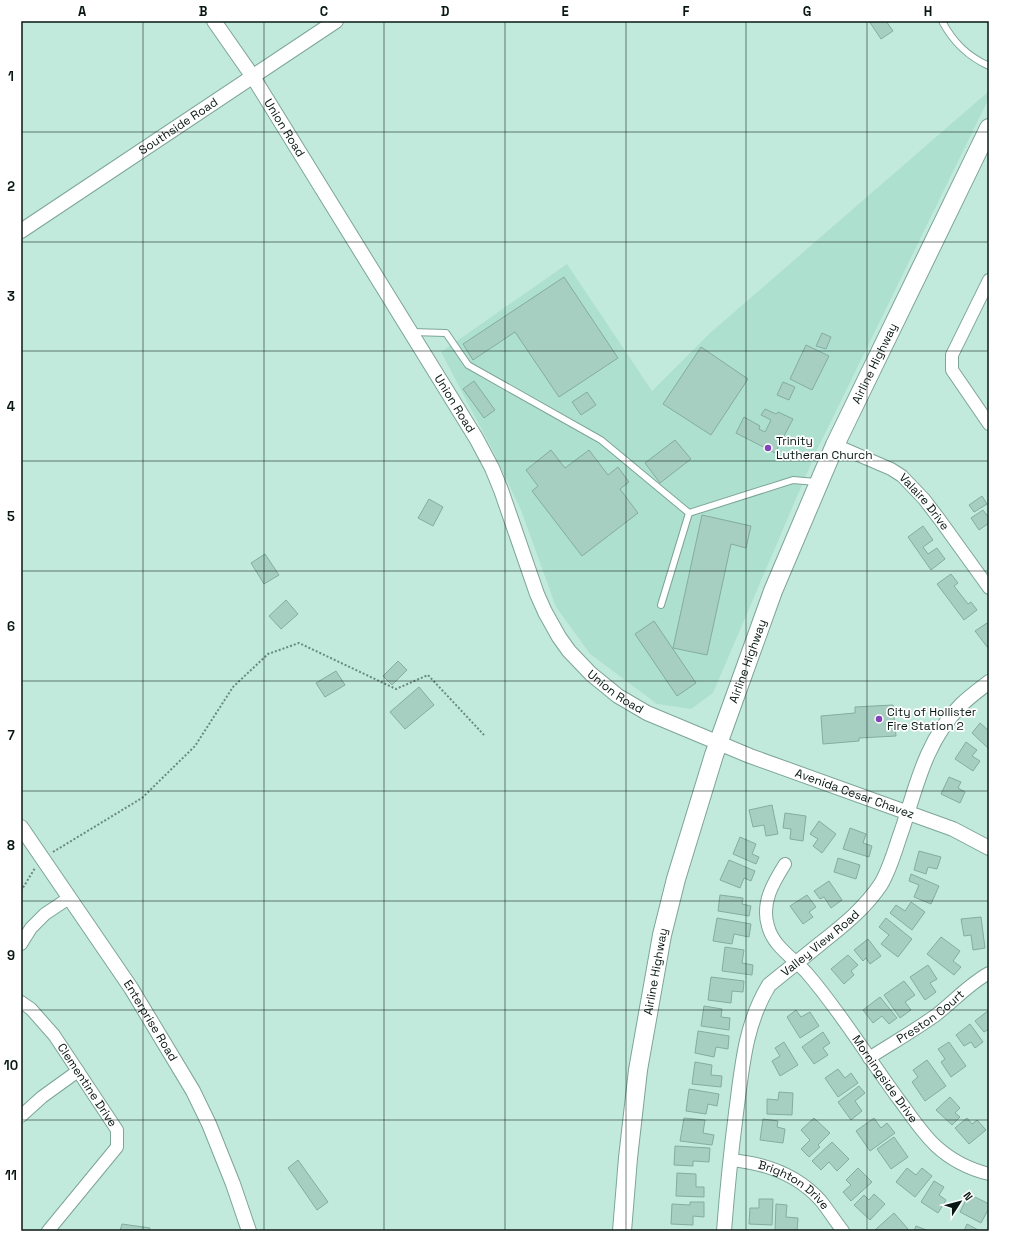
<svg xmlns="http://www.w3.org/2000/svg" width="1010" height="1252" viewBox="0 0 1010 1252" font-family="'Space Grotesk',sans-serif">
<rect width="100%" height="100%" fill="#c1eadd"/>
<path fill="#aee0d0" d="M989 91V98L817 450 713 693 691 709 657 704 590 654 556 607 521 510 492 449 441 352 567 264 652 391 710 333Z"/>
<g fill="#a6cec1" stroke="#84aca0">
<path d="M869 21H886L893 31 881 39Z"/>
<path d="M564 277 618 358 559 397 515 332 473 360 463 344Z"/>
<path d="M822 333 831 337 826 349 816 346Z"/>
<path d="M806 345 829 356 812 390 790 379Z"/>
<path d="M701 347 748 379 711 435 663 404Z"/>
<path d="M474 381 495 410 484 418 463 389Z"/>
<path d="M783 382 795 387 789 400 777 395Z"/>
<path d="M587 392 596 405 581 415 572 402Z"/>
<path d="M765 409 776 414 778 412 793 419 775 453 736 433 744 417 760 426 759 429 765 432 771 420 761 415Z"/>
<path d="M675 440 691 459 660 483 645 463Z"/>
<path d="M551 450 565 468 589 450 608 475 618 467 629 482 620 489 638 513 582 556 532 491 538 486 526 470Z"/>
<path d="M982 496 987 504 974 512 969 505Z"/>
<path d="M429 499 443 507 433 526 418 518Z"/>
<path d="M983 510 989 518V523L979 530 971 518Z"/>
<path d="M702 515 751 526 746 548 731 544 707 655 673 648Z"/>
<path d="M923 526 933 540 923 547 928 554 937 548 945 559 931 570 908 537Z"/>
<path d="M265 554 279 575 264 584 251 563Z"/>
<path d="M951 574 958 583 954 586 968 604 971 602 977 610 964 620 937 584Z"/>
<path d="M286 600 298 614 281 629 269 616Z"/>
<path d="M654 621 696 683 677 696 635 634Z"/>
<path d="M987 623 989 626V647L988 648 975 631Z"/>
<path d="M398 661 407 670 392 685 383 676Z"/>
<path d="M336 671 345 685 325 697 316 683Z"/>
<path d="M419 687 434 705 405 729 390 712Z"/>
<path d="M893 705 896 736 859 738V741L823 744 821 716 855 713V707Z"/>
<path d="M980 723 989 731V749L972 733Z"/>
<path d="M966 742 977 750 972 756 980 761 973 771 955 759Z"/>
<path d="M949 777 961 782 958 788 965 792 960 803 941 794Z"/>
<path d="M772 805 778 834 766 836 764 825 753 827 749 810Z"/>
<path d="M785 813 806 816 803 841 790 839 791 829 783 828Z"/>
<path d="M819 821 836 834 822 853 813 846 818 839 810 834Z"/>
<path d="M850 828 866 834 863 843 872 846 869 857 843 849Z"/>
<path d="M740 837 756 844 752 854 759 857 756 864 733 854Z"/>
<path d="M919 851 941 857 937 869 928 867 926 874 914 870Z"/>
<path d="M838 858 860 865 856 879 834 872Z"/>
<path d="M729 860 755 871 751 881 744 878 740 888 720 880Z"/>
<path d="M911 874 939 886 931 904 914 897 919 885 909 881Z"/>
<path d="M829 881 842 900 831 908 824 897 820 899 814 891Z"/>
<path d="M720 895 743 898 742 904 751 906 749 916 718 911Z"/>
<path d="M807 895 816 907 809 912 813 917 803 924 790 906Z"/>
<path d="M911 902 925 912 912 930 890 913 896 905 905 911Z"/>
<path d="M981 917 985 948 973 950 971 935 964 936 961 919Z"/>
<path d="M717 918 751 924 749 937 734 934 732 944 713 941Z"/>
<path d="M886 918 912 939 898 957 881 944 889 935 879 927Z"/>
<path d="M941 937 960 951 953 961 961 967 954 975 927 954Z"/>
<path d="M868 939 881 956 870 964 866 958 863 961 854 950Z"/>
<path d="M725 947 744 950 742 963 753 965 752 975 722 971Z"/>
<path d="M848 955 858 965 851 971 854 975 844 984 831 969Z"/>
<path d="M928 965 937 979 930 983 936 992 925 1000 910 977Z"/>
<path d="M711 977 744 981 743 992 732 991 731 1003 708 1000Z"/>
<path d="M904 981 915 995 905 1002 911 1010 900 1018 884 995Z"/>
<path d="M880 997 897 1018 889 1024 882 1016 873 1023 863 1010Z"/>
<path d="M704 1006 722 1009 721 1017 730 1018 729 1030 701 1026Z"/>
<path d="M796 1010 801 1017 810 1012 819 1026 800 1038 787 1017Z"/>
<path d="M989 1010V1029L984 1032 975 1021Z"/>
<path d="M970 1024 983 1042 975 1048 971 1042 964 1046 956 1035Z"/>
<path d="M698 1031 729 1036 728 1049 716 1047 714 1057 695 1053Z"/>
<path d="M823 1032 830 1043 823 1048 828 1055 814 1064 802 1047Z"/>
<path d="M784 1042 798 1065 780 1076 772 1061 780 1056 775 1048Z"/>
<path d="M949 1042 966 1066 951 1077 941 1062 945 1059 938 1049Z"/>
<path d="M927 1060 946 1086 925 1101 912 1082 918 1077 913 1070Z"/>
<path d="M695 1062 712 1065 711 1075 722 1076 721 1087 692 1084Z"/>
<path d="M838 1069 845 1078 851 1073 858 1083 838 1097 825 1078Z"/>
<path d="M859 1086 865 1093 855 1101 862 1111 851 1120 838 1102Z"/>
<path d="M689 1089 719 1094 717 1106 708 1104 706 1114 686 1111Z"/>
<path d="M779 1092 793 1093 792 1115 767 1114V1099L778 1100Z"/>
<path d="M950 1097 960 1108 955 1113 960 1117 952 1125 936 1110Z"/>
<path d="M684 1118 705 1120 703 1133 714 1135 712 1145 680 1141Z"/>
<path d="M814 1118 830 1133 818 1145 820 1147 809 1157 801 1149 810 1140 801 1130Z"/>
<path d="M874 1118 881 1128 887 1123 895 1133 870 1151 856 1131Z"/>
<path d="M967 1118 972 1124 977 1120 986 1130 969 1144 955 1128Z"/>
<path d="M763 1119 778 1121 777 1127 785 1129 783 1143 760 1140Z"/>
<path d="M894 1137 908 1157 891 1169 877 1149Z"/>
<path d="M832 1142 849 1159 837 1171 829 1162 821 1170 812 1161Z"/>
<path d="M675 1146 710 1148 709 1162 693 1161V1166L674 1165Z"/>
<path d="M298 1160 328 1202 317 1210 288 1168Z"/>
<path d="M858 1168 872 1182 851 1201 843 1192 851 1185 846 1180Z"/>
<path d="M907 1168 916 1175 922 1168 932 1176 915 1197 896 1182Z"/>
<path d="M677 1173 696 1174V1187H704V1197L676 1196Z"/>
<path d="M934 1181 944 1187 939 1195 946 1200 938 1213 921 1202Z"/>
<path d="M874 1194 885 1204 870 1220 854 1205 864 1195 869 1200Z"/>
<path d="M969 1194 989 1204V1208L981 1223 960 1212Z"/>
<path d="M759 1199H773L772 1225 749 1224 750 1208H759Z"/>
<path d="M690 1202H704V1217L693 1216V1225L671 1224 672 1204 690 1205Z"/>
<path d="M776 1204 787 1205 786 1217 798 1218 797 1231H775Z"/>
<path d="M894 1213 908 1229 905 1231H876L875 1230Z"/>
<path d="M122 1224 150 1228 149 1231H120Z"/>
<path d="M967 1224 980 1231H964Z"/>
<path d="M916 1226 929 1231H914Z"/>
</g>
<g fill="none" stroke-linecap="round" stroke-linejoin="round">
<g stroke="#7da498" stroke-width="8">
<g id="service">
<path d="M942 21C953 42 967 56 989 66"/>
<path d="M411 332 446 333 468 365 601 440 689 513 793 480 816 482"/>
<path d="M661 605 689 513"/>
</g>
</g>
<g stroke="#7da498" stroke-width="14">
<g id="minor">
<path d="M989 280 952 355V370L989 424"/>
<path id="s1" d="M835 445 891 469 902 476 924 499 940 520 989 588"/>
<path id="s2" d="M785 864C773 883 761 903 768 926 773 946 792 957 806 972 841 1012 868 1058 900 1101 912 1117 922 1133 936 1146 951 1160 969 1169 989 1174"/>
<path d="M21 944 31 928 45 914 69 898"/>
<path id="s3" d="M21 1002 31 1009 54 1035 117 1130V1147L48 1231"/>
<path id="s4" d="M869 1058C891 1044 915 1030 936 1015 954 1001 969 984 989 973"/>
<path d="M21 1116 42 1097 78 1071"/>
<path id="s5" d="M730 1160C765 1163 797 1174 821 1201 829 1211 835 1221 843 1231"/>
</g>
</g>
<g stroke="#7da498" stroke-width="16">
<g id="tertiary">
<path id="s6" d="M214 21 253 77 476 438 492 468 501 490 537 594 545 612 559 637 569 651 591 674 618 696 647 713 750 756 953 829 989 848"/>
<path id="s7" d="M21 231 336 21"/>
<path id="s8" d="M21 827 131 988 193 1091 209 1124 233 1184 249 1231"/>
<path id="s9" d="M724 1231C727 1192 731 1152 736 1113 742 1068 745 1024 769 985 786 971 804 957 821 943 844 925 865 908 881 884 891 867 896 846 903 827 917 783 927 739 961 705 969 697 980 689 989 682"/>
</g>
</g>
<g stroke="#7da498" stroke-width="20">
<g id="primary">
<path id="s10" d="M622 1231 628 1158 638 1070 662 935 676 879 714 755 773 591 835 445 989 128"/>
</g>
</g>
<g stroke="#6b887f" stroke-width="2" stroke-dasharray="2 2" stroke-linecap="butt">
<path d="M53 852 142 798 195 746 233 687 268 654 299 643 396 689 428 675 484 735"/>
<path d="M21 891 35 868"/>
</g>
<use href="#service" stroke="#fff" stroke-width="6"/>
<use href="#minor" stroke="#fff" stroke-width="12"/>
<use href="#tertiary" stroke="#fff" stroke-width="14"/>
<use href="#primary" stroke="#fff" stroke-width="18"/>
</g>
<path fill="none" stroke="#081713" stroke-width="1" stroke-opacity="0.55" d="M143 21V1231M264 21V1231M384 21V1231M505 21V1231M626 21V1231M746 21V1231M867 21V1231M21 132H989M21 242H989M21 351H989M21 461H989M21 571H989M21 681H989M21 791H989M21 901H989M21 1010H989M21 1120H989"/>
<g fill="#8343b8" stroke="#fff" stroke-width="1.5">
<circle cx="768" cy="448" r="4"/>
<circle cx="879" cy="719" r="4"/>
</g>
<g text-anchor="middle" stroke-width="3.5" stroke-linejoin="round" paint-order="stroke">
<g font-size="12" fill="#081713" stroke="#fff">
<text dy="4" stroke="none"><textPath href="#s7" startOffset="189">Southside Road</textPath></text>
<text dy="4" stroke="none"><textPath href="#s6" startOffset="128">Union Road</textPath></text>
<text dy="4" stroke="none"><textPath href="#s10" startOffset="910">Airline Highway</textPath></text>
<text dy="4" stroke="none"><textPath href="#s6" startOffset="452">Union Road</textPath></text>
<text dy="4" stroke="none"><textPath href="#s1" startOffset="108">Valaire Drive</textPath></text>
<text dy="4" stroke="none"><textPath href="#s10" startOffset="586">Airline Highway</textPath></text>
<text dy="4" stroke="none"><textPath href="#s6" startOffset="788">Union Road</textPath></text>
<text dy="4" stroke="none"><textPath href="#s6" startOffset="1049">Avenida Cesar Chavez</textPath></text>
<text dy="4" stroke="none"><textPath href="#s9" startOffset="318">Valley View Road</textPath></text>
<text dy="4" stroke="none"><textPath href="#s10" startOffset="262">Airline Highway</textPath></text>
<text dy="4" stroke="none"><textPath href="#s4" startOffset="74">Preston Court</textPath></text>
<text dy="4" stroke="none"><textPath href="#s8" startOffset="233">Enterprise Road</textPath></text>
<text dy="4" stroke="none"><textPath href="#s2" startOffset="260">Morningside Drive</textPath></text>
<text dy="4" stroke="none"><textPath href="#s3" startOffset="107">Clementine Drive</textPath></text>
<text dy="4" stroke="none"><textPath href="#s5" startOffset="70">Brighton Drive</textPath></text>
</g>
<g font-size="12" fill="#081713" stroke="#fff" text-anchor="start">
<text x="776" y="445">Trinity<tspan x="776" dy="14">Lutheran Church</tspan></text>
<text x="887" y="716">City of Hollister<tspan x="887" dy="14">Fire Station 2</tspan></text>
</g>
</g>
<rect width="1010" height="1252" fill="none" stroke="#ffffff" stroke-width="44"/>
<g transform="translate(960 1202) rotate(54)" stroke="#ffffff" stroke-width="3" paint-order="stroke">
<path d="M0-3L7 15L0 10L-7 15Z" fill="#081713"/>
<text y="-6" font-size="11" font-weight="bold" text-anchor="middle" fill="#081713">N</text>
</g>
<rect x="22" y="22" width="966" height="1208" fill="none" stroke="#081713" stroke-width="1.5"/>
<g font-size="13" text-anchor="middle" font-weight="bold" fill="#081713">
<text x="82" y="16">A</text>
<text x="203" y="16">B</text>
<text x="324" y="16">C</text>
<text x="445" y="16">D</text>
<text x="565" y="16">E</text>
<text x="686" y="16">F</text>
<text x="807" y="16">G</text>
<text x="928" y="16">H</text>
<text x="11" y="81">1</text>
<text x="11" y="191">2</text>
<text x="11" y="301">3</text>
<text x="11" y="411">4</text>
<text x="11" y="521">5</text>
<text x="11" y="631">6</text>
<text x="11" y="740">7</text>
<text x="11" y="850">8</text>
<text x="11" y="960">9</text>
<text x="11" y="1070">10</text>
<text x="11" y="1180">11</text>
</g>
</svg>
